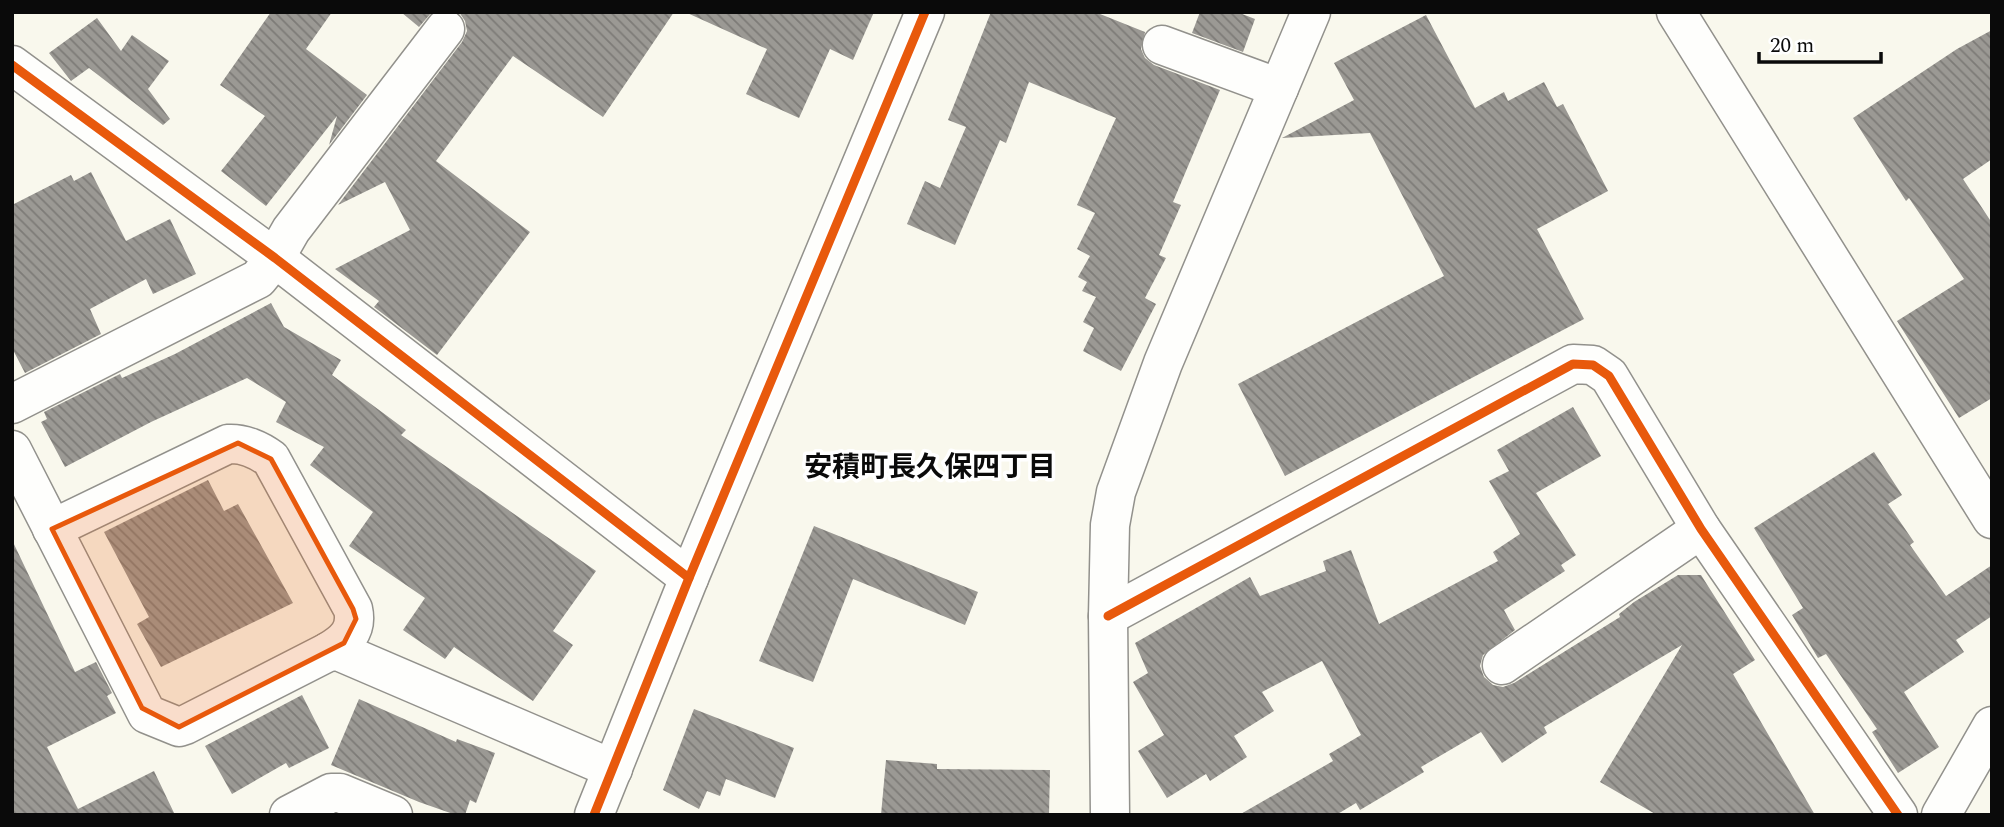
<svg xmlns="http://www.w3.org/2000/svg" width="2004" height="827" viewBox="0 0 2004 827" font-family="Spectral,'Noto Sans JP',serif">
<defs>
<pattern id="building-back-hatch" width="6" height="6" patternUnits="userSpaceOnUse" patternTransform="scale(1.75)"><rect width="6" height="6" fill="#9b9994"/><path d="M-1 5l2 2M0 0l6 6M5-1l2 2" fill="none" stroke="#7d7b77"/></pattern>
</defs>
<rect width="100%" height="100%" fill="#f9f8ed"/>
<g fill="url(#building-back-hatch)">
<path d="M271 12H332L306 49 367 95 329 145 337 116 266 206 221 171 265 116 220 85Z"/>
<path d="M401 12H432L419 27Z"/>
<path d="M459 12H674L603 117 513 56 436 161 530 232 437 355 374 307 379 301 335 269 410 230 385 182 338 205 462 42 467 31 465 21Z"/>
<path d="M685 12H874L853 60 830 49 799 118 746 94 767 49Z"/>
<path d="M991 12H1095L1145 32 1141 49 1145 58 1154 65 1220 90 1173 202 1181 205 1159 255 1166 258 1145 298 1156 304 1121 371 1083 351 1094 328 1083 322 1096 297 1082 291 1087 282 1078 277 1090 256 1077 249 1095 213 1077 205 1116 118 1029 82 1006 143 1000 140 955 245 907 224 925 181 940 188 966 127 948 120Z"/>
<path d="M1200 12H1237L1255 19 1243 52 1192 33Z"/>
<path d="M1426 15 1475 108 1504 92 1508 101 1544 82 1557 107 1563 104 1608 191 1537 229 1584 319 1285 476 1238 384 1444 276 1370 133 1282 138 1354 100 1334 63Z"/>
<path d="M97 18 121 51 132 35 169 61 148 89 170 119 163 125 89 68 71 81 49 53Z"/>
<path d="M1992 30V159L1963 179 1992 223V398L1959 418 1897 321 1964 279 1909 198 1906 201 1853 118 1957 49Z"/>
<path d="M91 172 126 241 170 219 196 274 153 294 146 279 90 309 101 334 25 373 12 348V205L71 175 74 181Z"/>
<path d="M271 303 284 327 341 360 332 375 406 430 401 435 596 571 553 631 573 645 533 701 454 647 445 659 403 630 425 598 349 546 373 512 310 465 324 447 276 422 286 402 247 378 151 422 65 467 41 422 47 419 44 412 120 374 122 378 175 354Z"/>
<path d="M1573 407 1601 456 1536 493 1576 555 1561 565 1565 571 1504 610 1515 630 1483 655 1480 666 1484 677 1493 685 1503 687 1514 683 1620 617 1619 614 1634 602 1678 575H1701L1755 660 1733 674 1815 815H1657L1600 782 1682 645 1544 727 1547 733 1502 763 1481 732 1421 767 1424 772 1360 810 1356 803 1336 815H1239L1333 761 1329 754 1361 735 1322 661 1262 692 1274 711 1234 736 1247 757 1210 781 1206 774 1167 798 1138 751 1164 735 1133 682 1148 673 1135 643 1250 577 1260 596 1326 571 1323 561 1351 550 1379 624 1498 561 1493 552 1520 534 1489 481 1509 471 1497 450Z"/>
<path d="M1874 452 1902 495 1888 504 1914 542 1910 545 1946 596 1992 565V616L1956 640 1964 652 1904 692 1939 747 1898 773 1872 732 1877 729 1826 654 1818 658 1792 615 1803 608 1754 528Z"/>
<path d="M208 480 224 511 238 504 293 603 161 667 137 624 149 617 104 532Z"/>
<path d="M814 526 978 592 965 625 853 579 813 682 759 661Z"/>
<path d="M12 540 75 672 96 662 112 693 107 696 116 713 47 747 78 809 154 771 175 815H12Z"/>
<path d="M302 695 329 748 289 768 286 763 232 794 205 746Z"/>
<path d="M359 699 456 742 457 739 495 753 476 803 470 800 465 815H456L419 802 331 765Z"/>
<path d="M694 709 794 748 775 798 726 779 720 796 707 791 699 809 663 790Z"/>
<path d="M886 760 937 764V769L1050 770 1049 815H881Z"/>
</g>
<g fill="none" stroke-linecap="round" stroke-linejoin="round">
<g stroke="#92918c" stroke-width="41">
<g id="minor">
<path d="M1676 12 1992 519"/>
<path d="M1162 45 1279 88"/>
<path d="M12 65 275 258 689 578"/>
<path d="M12 404 258 279 275 258 291 230 445 29"/>
<path d="M12 450 147 714 179 727 185 725 328 652 338 651 613 769"/>
<path d="M52 529 228 444C243 443 259 450 271 459L353 609C358 631 345 642 328 652"/>
<path d="M1108 616 1573 364 1593 365 1609 376 1701 529 1898 815"/>
<path d="M1502 665 1701 529"/>
<path d="M289 815 331 793H340L393 815"/>
<path d="M594 815 689 578 925 12"/>
<path d="M1110 815 1108 616 1110 525 1116 492 1163 363 1311 12"/>
<path d="M1941 815 1992 726"/>
</g>
</g>
<use href="#minor" stroke="#fefefc" stroke-width="38"/>
<g stroke="#fff" stroke-width="13">
<g id="cycleway">
<path d="M12 65 275 258 689 578"/>
<path d="M1108 616 1573 364 1593 365 1609 376 1701 529 1898 815"/>
<path d="M594 815 689 578 925 12"/>
</g>
</g>
<use href="#cycleway" stroke="#e8590c" stroke-width="9"/>
</g>
<path fill="#e8590c" fill-opacity="0.2" stroke="#e8590c" stroke-width="5" stroke-linejoin="round" d="M238 443 271 459 353 609 356 619 344 643 179 727 142 708 52 529Z"/>
<g text-anchor="middle" stroke-width="7" stroke-linejoin="round" paint-order="stroke">
<g font-size="28" font-weight="bold" fill="#0a0a0a" stroke="#fff">
<text x="930" y="476">安積町長久保四丁目</text>
</g>
</g>
<rect width="2004" height="827" fill="none" stroke="#0a0a0a" stroke-width="28"/>
<path d="M1759 52v10h122v-10" fill="none" stroke="#0a0a0a" stroke-width="3.5"/>
<text x="1770" y="52" font-size="21" fill="#0a0a0a" stroke="#ffffff" stroke-width="5" paint-order="stroke">20 m</text>
</svg>
